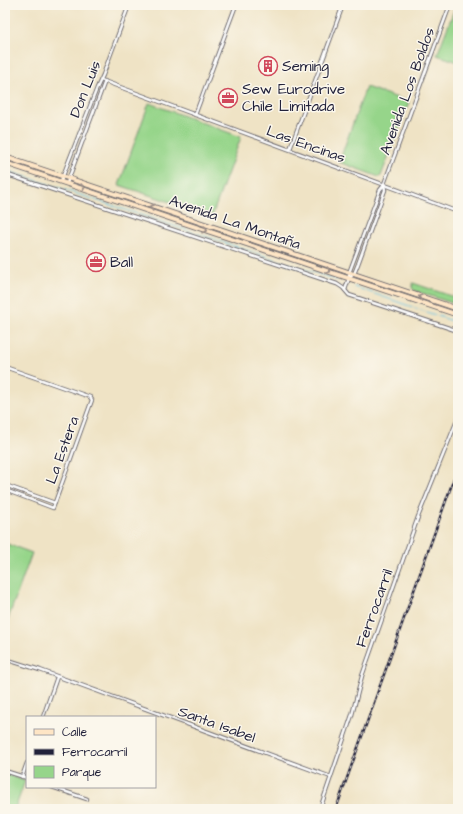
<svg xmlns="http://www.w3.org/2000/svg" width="463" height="814" viewBox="0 0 463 814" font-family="'Architects Daughter',sans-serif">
<rect width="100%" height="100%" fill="#fbf7ec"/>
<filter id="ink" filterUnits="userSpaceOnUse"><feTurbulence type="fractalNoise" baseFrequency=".025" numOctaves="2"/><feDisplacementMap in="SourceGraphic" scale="8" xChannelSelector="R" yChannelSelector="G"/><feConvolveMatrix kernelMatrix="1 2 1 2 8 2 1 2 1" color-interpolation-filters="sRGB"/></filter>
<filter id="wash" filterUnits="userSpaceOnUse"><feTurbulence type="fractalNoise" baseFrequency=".012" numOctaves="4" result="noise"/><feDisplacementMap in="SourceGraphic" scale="16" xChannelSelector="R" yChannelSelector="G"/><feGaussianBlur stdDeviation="0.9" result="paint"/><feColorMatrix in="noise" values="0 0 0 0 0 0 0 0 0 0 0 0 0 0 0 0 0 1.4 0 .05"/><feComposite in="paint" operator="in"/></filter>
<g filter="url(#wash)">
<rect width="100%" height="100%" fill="#efe3c5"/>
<g fill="#96d58a" stroke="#5c7c62">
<path d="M456 5H458V62L437 55Z"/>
<path d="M366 87 409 102 381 176 379 177 339 162Z"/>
<path d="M149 103 241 137 212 216 119 185Z"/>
<path d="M413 283 454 297 452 303 415 291 412 288Z"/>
<path d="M5 543 32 553 5 627Z"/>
<path d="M5 774 25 781 15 809H5Z"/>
</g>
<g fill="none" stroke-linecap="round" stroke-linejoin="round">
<g stroke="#66c3e4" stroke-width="1">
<path d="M5 170 337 280"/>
<path d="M355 287 458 323"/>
</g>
</g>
</g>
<g filter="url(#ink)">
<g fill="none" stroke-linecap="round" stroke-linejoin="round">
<g stroke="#6a666b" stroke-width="4.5">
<g id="street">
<path d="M101 80 458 212"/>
<path d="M195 115 236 5"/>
<path d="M290 149 343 5"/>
<path d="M5 174 337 284 343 288 349 295 458 331"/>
<path d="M61 181 97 88 103 75 129 5"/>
<path d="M67 183 105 81"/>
<path d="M349 278 354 274 358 264 385 190 384 184 450 5"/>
<path d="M345 290 349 278V273L380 190 384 185"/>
<path d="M5 367 90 397 92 400 53 508 5 490"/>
<path d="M5 485 55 503"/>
<path d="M5 659 40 670 331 777"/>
<path d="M43 717 57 677"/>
<path d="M5 771 27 778"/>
<path d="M22 777 27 763"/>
<path d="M52 787 87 799"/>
<path d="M320 809 352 715 362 676 418 517 458 418"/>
</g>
</g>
<g stroke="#6a666b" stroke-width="6">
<g id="secondary">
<path d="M5 157 458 309"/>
<path d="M5 163 458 315"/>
</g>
</g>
<use href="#street" stroke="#fff" stroke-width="2.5"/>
<use href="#secondary" stroke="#fee5c5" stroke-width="4"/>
<g stroke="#22223b" stroke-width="2.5">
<path id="rail" d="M336 809 458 467"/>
</g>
<use href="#rail" stroke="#fbf7ec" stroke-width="1" stroke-dasharray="3" stroke-linecap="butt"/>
</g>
<defs><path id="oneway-chevron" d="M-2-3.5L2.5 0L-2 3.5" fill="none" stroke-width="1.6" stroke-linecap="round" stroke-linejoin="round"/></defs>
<g stroke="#9b8d87">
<use href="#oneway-chevron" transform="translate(82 188) rotate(19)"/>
<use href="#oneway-chevron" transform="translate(152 207) rotate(-161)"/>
<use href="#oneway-chevron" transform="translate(205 230) rotate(19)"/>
<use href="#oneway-chevron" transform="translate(328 271) rotate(18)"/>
<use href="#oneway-chevron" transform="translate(421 297) rotate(-161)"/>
</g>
</g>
<defs>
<g id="building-ring" transform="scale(1)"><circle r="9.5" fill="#fbf7ec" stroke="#d1495b" stroke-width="1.5"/><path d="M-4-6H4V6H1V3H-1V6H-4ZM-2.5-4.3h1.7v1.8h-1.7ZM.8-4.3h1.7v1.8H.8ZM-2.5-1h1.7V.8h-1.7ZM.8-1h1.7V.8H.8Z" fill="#d1495b"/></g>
<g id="office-ring" transform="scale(1)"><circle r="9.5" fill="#fbf7ec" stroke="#d1495b" stroke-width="1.5"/><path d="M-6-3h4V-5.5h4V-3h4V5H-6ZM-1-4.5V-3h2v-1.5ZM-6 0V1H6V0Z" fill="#d1495b"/></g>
</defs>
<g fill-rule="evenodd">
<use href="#building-ring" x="268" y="66"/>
<use href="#office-ring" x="228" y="98"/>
<use href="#office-ring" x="96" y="262"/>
</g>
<g text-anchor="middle" stroke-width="3" stroke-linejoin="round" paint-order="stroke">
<g font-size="15" fill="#22223b" stroke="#fbf7ec" text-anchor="start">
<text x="282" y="71">Seming</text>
<text x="242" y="94">Sew Eurodrive<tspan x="242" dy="17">Chile Limitada</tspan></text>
<text x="110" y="267">Ball</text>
</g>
<g font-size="15" fill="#22223b" stroke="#fbf7ec">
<text transform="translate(85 89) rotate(-68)" y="5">Don Luis</text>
<text transform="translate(407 91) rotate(-70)" y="5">Avenida Los Boldos</text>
<text transform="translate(306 144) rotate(20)" y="5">Las Encinas</text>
<text transform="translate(235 222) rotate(19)" y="5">Avenida La Montaña</text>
<text transform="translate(62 450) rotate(-70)" y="5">La Estera</text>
<text transform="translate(374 608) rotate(-70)" y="5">Ferrocarril</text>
<text transform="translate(217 724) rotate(20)" y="5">Santa Isabel</text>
</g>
</g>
<rect width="463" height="814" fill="none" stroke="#fbf7ec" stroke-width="20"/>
<rect x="26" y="716" width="130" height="72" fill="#fbf7ec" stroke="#a4a2a5"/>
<rect x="34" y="729" width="20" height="6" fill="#fee5c5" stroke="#a4a2a5"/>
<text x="62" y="736" font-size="12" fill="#22223b">Calle</text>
<rect x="34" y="749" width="20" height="6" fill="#22223b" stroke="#a4a2a5"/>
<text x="62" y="756" font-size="12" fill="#22223b">Ferrocarril</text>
<rect x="34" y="766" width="20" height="12" fill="#96d58a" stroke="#a4a2a5"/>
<text x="62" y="776" font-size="12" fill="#22223b">Parque</text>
</svg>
